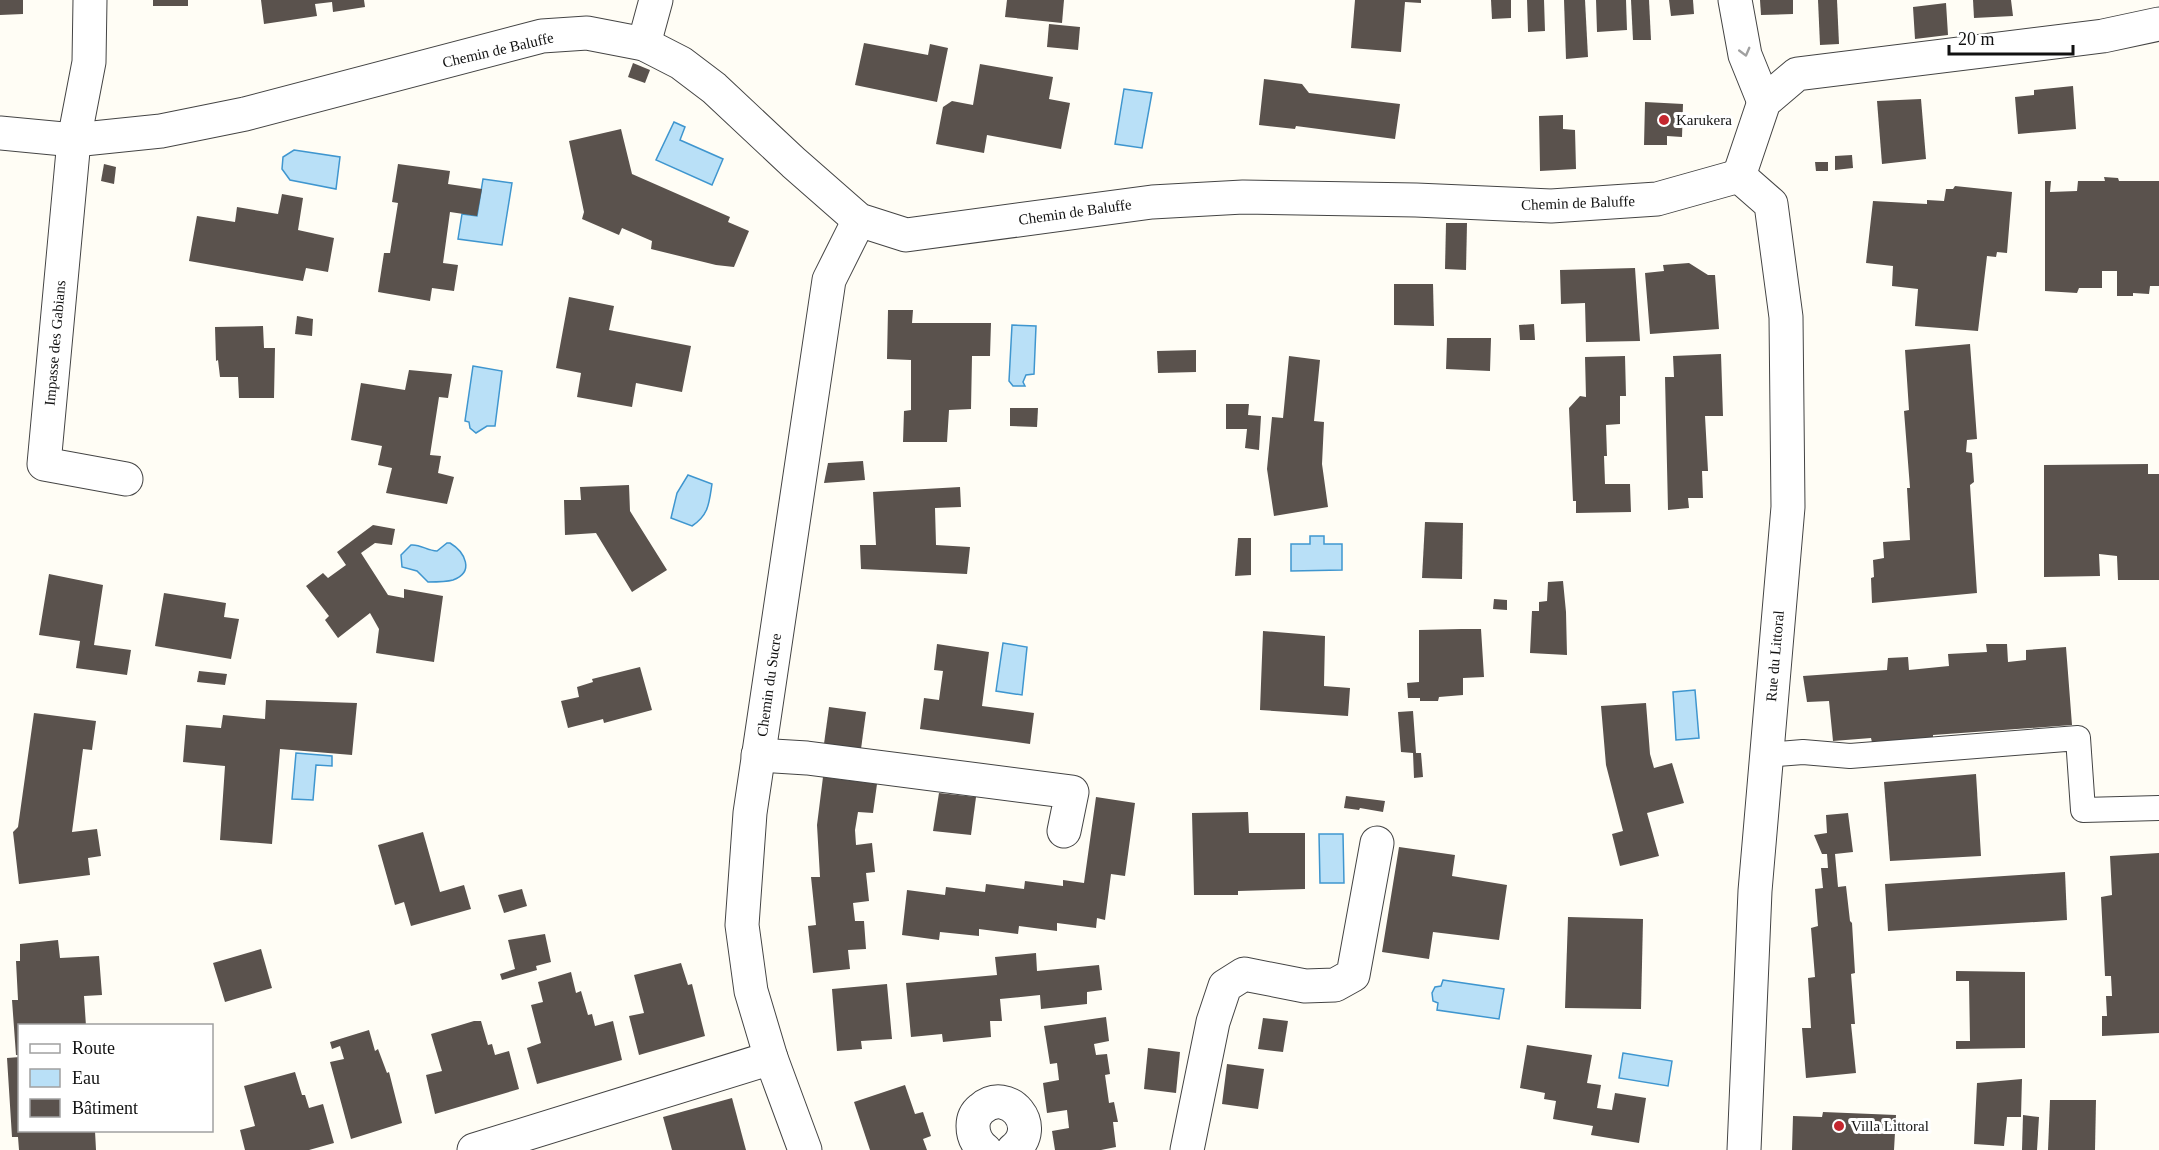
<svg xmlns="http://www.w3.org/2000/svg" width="2159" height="1150" viewBox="0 0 2159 1150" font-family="'Times New Roman',serif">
<rect width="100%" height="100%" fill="#fffdf5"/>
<g fill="#b9e0f7" stroke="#3f96cf" stroke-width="1.5">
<path d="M1124 89 1152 93 1142 148 1115 144Z"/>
<path d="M674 122 685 127 680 140 723 159 712 185 656 160Z"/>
<path d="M294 150 340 157 336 189 290 180 282 169 283 157Z"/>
<path d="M483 179 512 183 502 245 458 239 462 214 477 216Z"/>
<path d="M1012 325 1036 326 1034 374 1026 375 1023 382 1025 386H1013L1009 381Z"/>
<path d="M473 366 502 371 495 426H487L476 433 470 428 469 422 465 421Z"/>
<path d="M688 475 712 484C709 503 709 515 692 526L671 518 677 493Z"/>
<path d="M1310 536H1324V544H1342V570L1291 571V544H1310Z"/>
<path d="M447 543H450C465 552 475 572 453 580 446 582 436 582 428 582L417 571 402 567 401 555 411 545C421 544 427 551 437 551Z"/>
<path d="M1003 643 1027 647 1022 695 996 691Z"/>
<path d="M1695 690 1699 738 1676 740 1673 692Z"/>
<path d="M296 753 332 756V766L316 765 313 800 292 799Z"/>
<path d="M1319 834H1343L1344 883H1320Z"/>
<path d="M1443 980 1504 989 1499 1019 1437 1010 1438 1003 1433 1001 1432 993 1435 987 1441 986Z"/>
<path d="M1623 1053 1672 1061 1668 1086 1619 1078Z"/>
</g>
<g fill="#5a524d">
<path d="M0 0H23V14L0 15Z"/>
<rect x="153" y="0" width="35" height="6"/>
<path d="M261 0H364L365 7 333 12 332 2 315 4 317 16 264 24Z"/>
<path d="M1007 0H1064L1062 23 1005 17Z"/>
<path d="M1355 0H1421V3L1405 2 1401 52 1351 48Z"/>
<path d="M1491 0H1511V18L1492 19Z"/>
<path d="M1527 0H1544L1545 31 1528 32Z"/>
<path d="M1564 0H1585L1588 57 1566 59Z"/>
<path d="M1596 0H1626L1627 30 1597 32Z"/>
<path d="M1631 0H1649L1651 40H1633Z"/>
<path d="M1669 0H1693L1694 14 1671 16Z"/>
<path d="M1760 0H1793V14L1761 15Z"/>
<path d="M1818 0H1837L1839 44 1820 45Z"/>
<path d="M1973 0H2011L2013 16 1974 18Z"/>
<path d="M1946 3 1948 35 1915 39 1913 7Z"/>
<path d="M1049 24 1080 27 1078 50 1047 47Z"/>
<path d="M864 43 928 55 930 44 948 48 937 102 855 85Z"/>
<path d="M633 63 650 70 645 83 628 77Z"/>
<path d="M980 64 1053 77 1049 99 1070 103 1061 149 987 135 984 153 936 144 943 107 952 101 973 105Z"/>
<path d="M1264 79 1302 84 1309 93 1400 104 1395 139 1296 126 1295 129 1259 125Z"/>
<path d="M2073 86 2076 129 2018 134 2015 97 2034 95V90Z"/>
<path d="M1921 99 1926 159 1882 164 1877 101Z"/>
<path d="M1645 102 1683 104 1682 137 1667 136V145H1644Z"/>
<path d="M1563 115V129L1575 130 1576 169 1540 171 1539 116Z"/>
<path d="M621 129 632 174 730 217 728 222 749 231 734 267 716 265 651 249 652 241 622 228 619 235 582 219 584 212 569 141Z"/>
<path d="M1852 155 1853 168 1835 170V156Z"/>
<path d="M1815 162H1828V171H1816Z"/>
<path d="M104 164 116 167 114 184 101 181Z"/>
<path d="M398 164 450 171 448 184 482 189 477 216 450 212 443 263 458 265 454 291 432 288 430 301 378 292 384 253H390L398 203 392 202Z"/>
<path d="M2104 177 2118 178 2119 181H2159V286H2150L2149 294 2133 293V296H2117V271H2102V288H2079L2077 293 2045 291V181H2051L2050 192 2077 191 2078 181H2105Z"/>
<path d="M1955 186 2012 192 2007 253 1997 252 1996 257 1987 256 1978 331 1915 326 1918 289 1892 286 1893 266 1866 263 1873 201 1927 204V200L1944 201 1946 189H1953Z"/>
<path d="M282 194 303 198 298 230 334 238 328 272 306 268 303 281 189 261 197 216 235 222 237 207 278 214Z"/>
<path d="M1446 223H1467L1466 270 1445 269Z"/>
<path d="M1689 263 1708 275H1715L1719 329 1650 334 1645 273 1664 271 1663 265Z"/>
<path d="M1635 268 1640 341 1586 342 1585 303 1561 304 1560 270Z"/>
<path d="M1394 284H1433L1434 326 1394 325Z"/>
<path d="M569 297 614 306 609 330 691 346 682 392 636 383 632 407 577 397 581 373 556 368Z"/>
<path d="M888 310H913L912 323H991L990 356H972L971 409 949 410 947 442H903L904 411 911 410V360L887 359Z"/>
<path d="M297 316 313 319 312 336 295 334Z"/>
<path d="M1534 324 1535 340H1520L1519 325Z"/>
<path d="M263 326 264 348H275L274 398H239L238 377H220L218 360 216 361 215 327Z"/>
<path d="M1447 338H1491L1490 371 1446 369Z"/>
<path d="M1970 344 1977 439 1967 440 1966 452 1972 453 1974 482 1970 485 1977 593 1872 603 1871 578 1874 577 1873 560 1884 558 1883 542 1910 540 1907 488H1910L1904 411 1909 410 1905 350Z"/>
<path d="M1196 350V372L1158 373 1157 351Z"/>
<path d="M1721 354 1723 416H1705L1708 471H1702L1703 498H1688L1689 508 1668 510 1665 377H1674L1673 356Z"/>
<path d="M1289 356 1320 360 1314 421 1324 422 1322 464 1328 507 1274 516 1267 469 1272 417 1283 418Z"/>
<path d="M1625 356 1626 396H1620V424L1606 425 1607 456H1604L1605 484H1630L1631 512 1576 513V501H1573L1569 408 1580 396 1586 397 1585 357Z"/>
<path d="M409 370 452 374 448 398 439 397 430 455 441 456 438 473 454 477 447 504 386 493 392 468 378 465 382 446 351 440 361 383 405 390Z"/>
<path d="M1226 404H1249L1248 415 1261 416 1259 450 1245 448 1247 429H1226Z"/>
<path d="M1010 408H1038L1037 427 1010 426Z"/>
<path d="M863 461 865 480 824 483 828 463Z"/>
<path d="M2148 464V474H2159V580H2118L2117 556 2099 554 2100 576 2044 577V465Z"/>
<path d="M629 485 630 511 667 570 632 592 596 533 565 535 564 500H581L580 487Z"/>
<path d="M960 487 961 507 935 508 936 545 970 547 967 574 861 569 860 545H876L873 492Z"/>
<path d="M1425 522 1463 523 1462 579 1422 578Z"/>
<path d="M373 525 395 529 392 545 375 543 361 553 388 595 404 598V589L443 596 434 662 376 653 379 629 370 613 338 638 325 620 329 616 306 586 323 573 328 578 346 565 337 552Z"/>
<path d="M1238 538H1251V575L1235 576Z"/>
<path d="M49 574 103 585 94 645 131 650 127 675 76 668 80 641 39 635Z"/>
<path d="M1563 581 1566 612 1567 655 1530 653 1532 611H1539V602L1547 601 1548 582Z"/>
<path d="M164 593 226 603 224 617 239 619 231 659 155 646Z"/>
<path d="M1494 599 1507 600V610L1493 609Z"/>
<path d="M1461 629H1481L1484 677 1463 678V695L1439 697 1438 701H1420V698H1408L1407 683 1419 682V630Z"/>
<path d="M1263 631 1325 636 1324 686 1350 688 1348 716 1260 710Z"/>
<path d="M937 644 989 652 982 706 1034 713 1030 744 920 729 924 698 939 700 943 671 934 670Z"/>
<path d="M1986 644H2007L2008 662 2026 660V650L2066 647 2072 725 1933 735V743L1873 747 1871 738 1833 741 1829 701 1807 702 1803 676 1887 670 1888 658 1908 657 1909 670 1949 666 1948 654 1987 652Z"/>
<path d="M640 667 652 710 604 723 603 719 568 728 561 701 579 697 577 687 593 682 592 679Z"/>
<path d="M199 671 227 674 225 685 197 682Z"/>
<path d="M266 700 357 703 352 755 280 749 272 844 220 840 225 766 183 762 186 725 221 728 223 715 265 719Z"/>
<path d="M1646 703 1650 754 1654 768 1672 763 1684 803 1647 813 1659 856 1620 866 1612 834 1623 831 1606 765 1601 706Z"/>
<path d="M829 707 866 712 861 749 824 744Z"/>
<path d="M1413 711 1416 753H1421L1423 777 1414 778 1413 753 1401 752 1398 712Z"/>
<path d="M34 713 96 721 92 750 83 749 72 832 97 829 101 856 88 858 90 875 19 884 13 832 18 827Z"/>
<path d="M1976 774 1981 856 1890 861 1884 782Z"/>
<path d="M823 777 877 784 873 813 858 812 855 830 856 845 872 843 875 872 866 873 869 901 853 903 855 921H864L866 949 848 950 850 969 813 973 808 926 816 925 811 877H820L817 825Z"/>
<path d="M939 793 976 797 971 835 933 831Z"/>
<path d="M1346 796 1385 801 1383 812 1360 808 1359 810 1344 808Z"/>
<path d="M1096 797 1135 803 1125 876 1111 874 1105 920 1097 918 1096 928 1057 923V931L1019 926 1018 934 979 929V936L940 932 939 940 902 935 907 890 945 895 946 887 985 892 986 884 1024 889 1025 881 1063 886V880L1084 883Z"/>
<path d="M1248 812 1249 833H1305V889L1238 891V895H1194L1192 813Z"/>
<path d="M1848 813 1853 852 1835 854 1838 887 1846 886 1850 921 1852 923 1855 973 1851 974 1855 1024H1851L1856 1073 1806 1078 1802 1028H1811L1808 978 1815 977 1811 928 1818 926 1815 889 1823 888 1821 868H1828L1827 854H1822L1814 835 1827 833 1826 815Z"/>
<path d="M423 832 440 892 464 885 471 909 411 926 404 902 395 905 378 845Z"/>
<path d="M1399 847 1455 855 1452 876 1507 885 1499 940 1433 932 1429 959 1382 952Z"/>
<path d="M2159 853V1033L2102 1036V1016H2107L2106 996H2112L2111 976H2105L2101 897 2112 895 2110 856Z"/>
<path d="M2065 872 2067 920 1888 931 1885 884Z"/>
<path d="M522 889 527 906 504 913 498 895Z"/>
<path d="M1568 917 1643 919 1641 1009 1565 1008Z"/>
<path d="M545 934 551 962 536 966 537 970 502 980 500 974 515 969 508 940Z"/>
<path d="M58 940 60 958 99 956 102 995 84 996 86 1026H20V1055H16L12 1000H18L16 961H20V944Z"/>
<path d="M261 949 272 988 225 1002 213 963Z"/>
<path d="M1036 953 1037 971 1099 965 1102 990 1087 992V1004L1041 1009 1040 995 1000 999 1002 1021H990L991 1037 943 1042 942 1034 911 1037 906 983 997 975 995 957Z"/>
<path d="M681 963 688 985 692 984 705 1036 639 1055 629 1016 644 1013 634 975Z"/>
<path d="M1956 971 2025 972V1048L1956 1049V1041H1970L1969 981H1956Z"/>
<path d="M571 972 576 993 581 991 588 1015 592 1014 595 1026 613 1021 622 1060 537 1084 527 1048 541 1043 531 1005 543 1002 538 982Z"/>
<path d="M887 984 892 1039 861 1041 862 1049 837 1051 832 989Z"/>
<path d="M1106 1017 1109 1041 1094 1044 1096 1055 1107 1054 1110 1074 1105 1075 1109 1103 1114 1102 1118 1122H1113L1116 1147 1101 1150H1055L1052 1131 1069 1128 1067 1110 1047 1113 1043 1083 1059 1080 1057 1063 1050 1064 1044 1026Z"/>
<path d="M1263 1018 1288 1021 1283 1052 1258 1049Z"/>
<path d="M474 1021H481L488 1045 492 1044 495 1055 509 1051 519 1089 435 1114 426 1075 442 1071 431 1034Z"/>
<path d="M369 1030 375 1051 378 1049 387 1073 389 1072 402 1123 351 1139 330 1062 344 1059 340 1046 332 1049 330 1042Z"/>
<path d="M1527 1045 1592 1055 1587 1083 1601 1085 1597 1108 1612 1110 1615 1093 1646 1098 1639 1143 1591 1135 1593 1126 1553 1119 1556 1101 1544 1099 1545 1093 1520 1088Z"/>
<path d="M1148 1048 1180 1052 1176 1093 1144 1089Z"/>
<path d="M20 1057V1131H95L96 1150H19L18 1137H12L7 1058Z"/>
<path d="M1227 1064 1264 1069 1258 1109 1222 1104Z"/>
<path d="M295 1072 302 1095H305L309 1108 323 1104 334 1143 309 1150H245L240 1130 255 1126 244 1086Z"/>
<path d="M2022 1079 2021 1117H2007L2004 1146 1974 1144 1977 1083Z"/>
<path d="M905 1085 915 1114 923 1112 931 1136 923 1139 927 1150H870L854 1102Z"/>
<path d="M732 1098 746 1150H672L663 1117Z"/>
<path d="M2050 1100H2096L2095 1150H2048Z"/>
<path d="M1823 1112 1896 1115 1894 1150H1792L1793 1116 1822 1117Z"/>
<path d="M2023 1115 2039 1117 2037 1150H2022Z"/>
</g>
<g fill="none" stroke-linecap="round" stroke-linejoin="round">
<g stroke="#444" stroke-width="26">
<path id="service" d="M1766 755 1803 752 1850 756 2078 738 2083 810 2159 808"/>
</g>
<g stroke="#444" stroke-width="35">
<g id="minor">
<path d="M90 0 89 62 74 140 44 464 126 479"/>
<path d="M1735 0 1745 55 1764 102"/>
<path d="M644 44 656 0"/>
<path d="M0 133 74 140 161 131 245 114 542 36 587 33 644 44 681 63 714 88 794 163 859 220 906 235 1152 202 1243 197 1416 200 1551 206 1657 199 1739 176"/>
<path d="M1739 176 1771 204 1786 317 1788 507 1755 891 1744 1150"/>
<path d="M1739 176 1764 102 1797 74 2103 36 2159 24"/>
<path d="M758 755 807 758 1072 792 1064 831"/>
<path d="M474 1150 771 1058"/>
<path d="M805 1150 771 1058 751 991 742 925 750 813 829 280 859 220"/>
<path d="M985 1150C977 1144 973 1136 973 1126 973 1119 976 1113 981 1109 1008 1085 1043 1127 1013 1150"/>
<path d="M1187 1150 1213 1022 1225 986 1244 974 1305 986 1335 985 1353 975 1377 843"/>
</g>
</g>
<use href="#service" stroke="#fff" stroke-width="24"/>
<use href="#minor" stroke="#fff" stroke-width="33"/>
</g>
<defs><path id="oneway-chevron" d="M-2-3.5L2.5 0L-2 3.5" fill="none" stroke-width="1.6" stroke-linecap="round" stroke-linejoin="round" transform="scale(1.5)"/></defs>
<use stroke="#a0a0a0" href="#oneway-chevron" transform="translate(1745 52) rotate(75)"/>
<g fill="#c4262e" stroke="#fff" stroke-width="2">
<circle cx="1664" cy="120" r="6"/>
<circle cx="1839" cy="1126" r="6"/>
</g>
<g text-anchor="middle" stroke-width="6" stroke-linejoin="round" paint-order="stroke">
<g font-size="15" fill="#111" stroke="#fff">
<text transform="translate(498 50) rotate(-13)" y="5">Chemin de Baluffe</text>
<text transform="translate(1578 203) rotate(-2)" y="5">Chemin de Baluffe</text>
<text transform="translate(1075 212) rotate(-8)" y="5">Chemin de Baluffe</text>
<text transform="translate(55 343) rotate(-85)" y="5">Impasse des Gabians</text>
<text transform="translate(1775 656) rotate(-85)" y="5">Rue du Littoral</text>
<text transform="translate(769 685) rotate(-82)" y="5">Chemin du Sucre</text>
</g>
<g font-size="15" fill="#111" stroke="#fff" text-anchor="start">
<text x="1676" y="125">Karukera</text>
<text x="1851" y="1131">Villa Littoral</text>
</g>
</g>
<rect x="18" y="1024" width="195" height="108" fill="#ffffff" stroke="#a0a0a0" stroke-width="1.5"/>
<rect x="30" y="1044" width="30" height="9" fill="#ffffff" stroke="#a0a0a0" stroke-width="1.5"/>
<text x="72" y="1054" font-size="18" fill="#111111">Route</text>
<rect x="30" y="1069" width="30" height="18" fill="#b9e0f7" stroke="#a0a0a0" stroke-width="1.5"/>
<text x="72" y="1084" font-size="18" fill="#111111">Eau</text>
<rect x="30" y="1099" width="30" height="18" fill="#5a524d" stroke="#a0a0a0" stroke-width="1.5"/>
<text x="72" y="1114" font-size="18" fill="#111111">Bâtiment</text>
<path d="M1949 45v9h124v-9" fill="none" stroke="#111111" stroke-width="3"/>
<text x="1958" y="45" font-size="18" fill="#111111" stroke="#ffffff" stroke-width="4.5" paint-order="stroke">20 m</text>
</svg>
